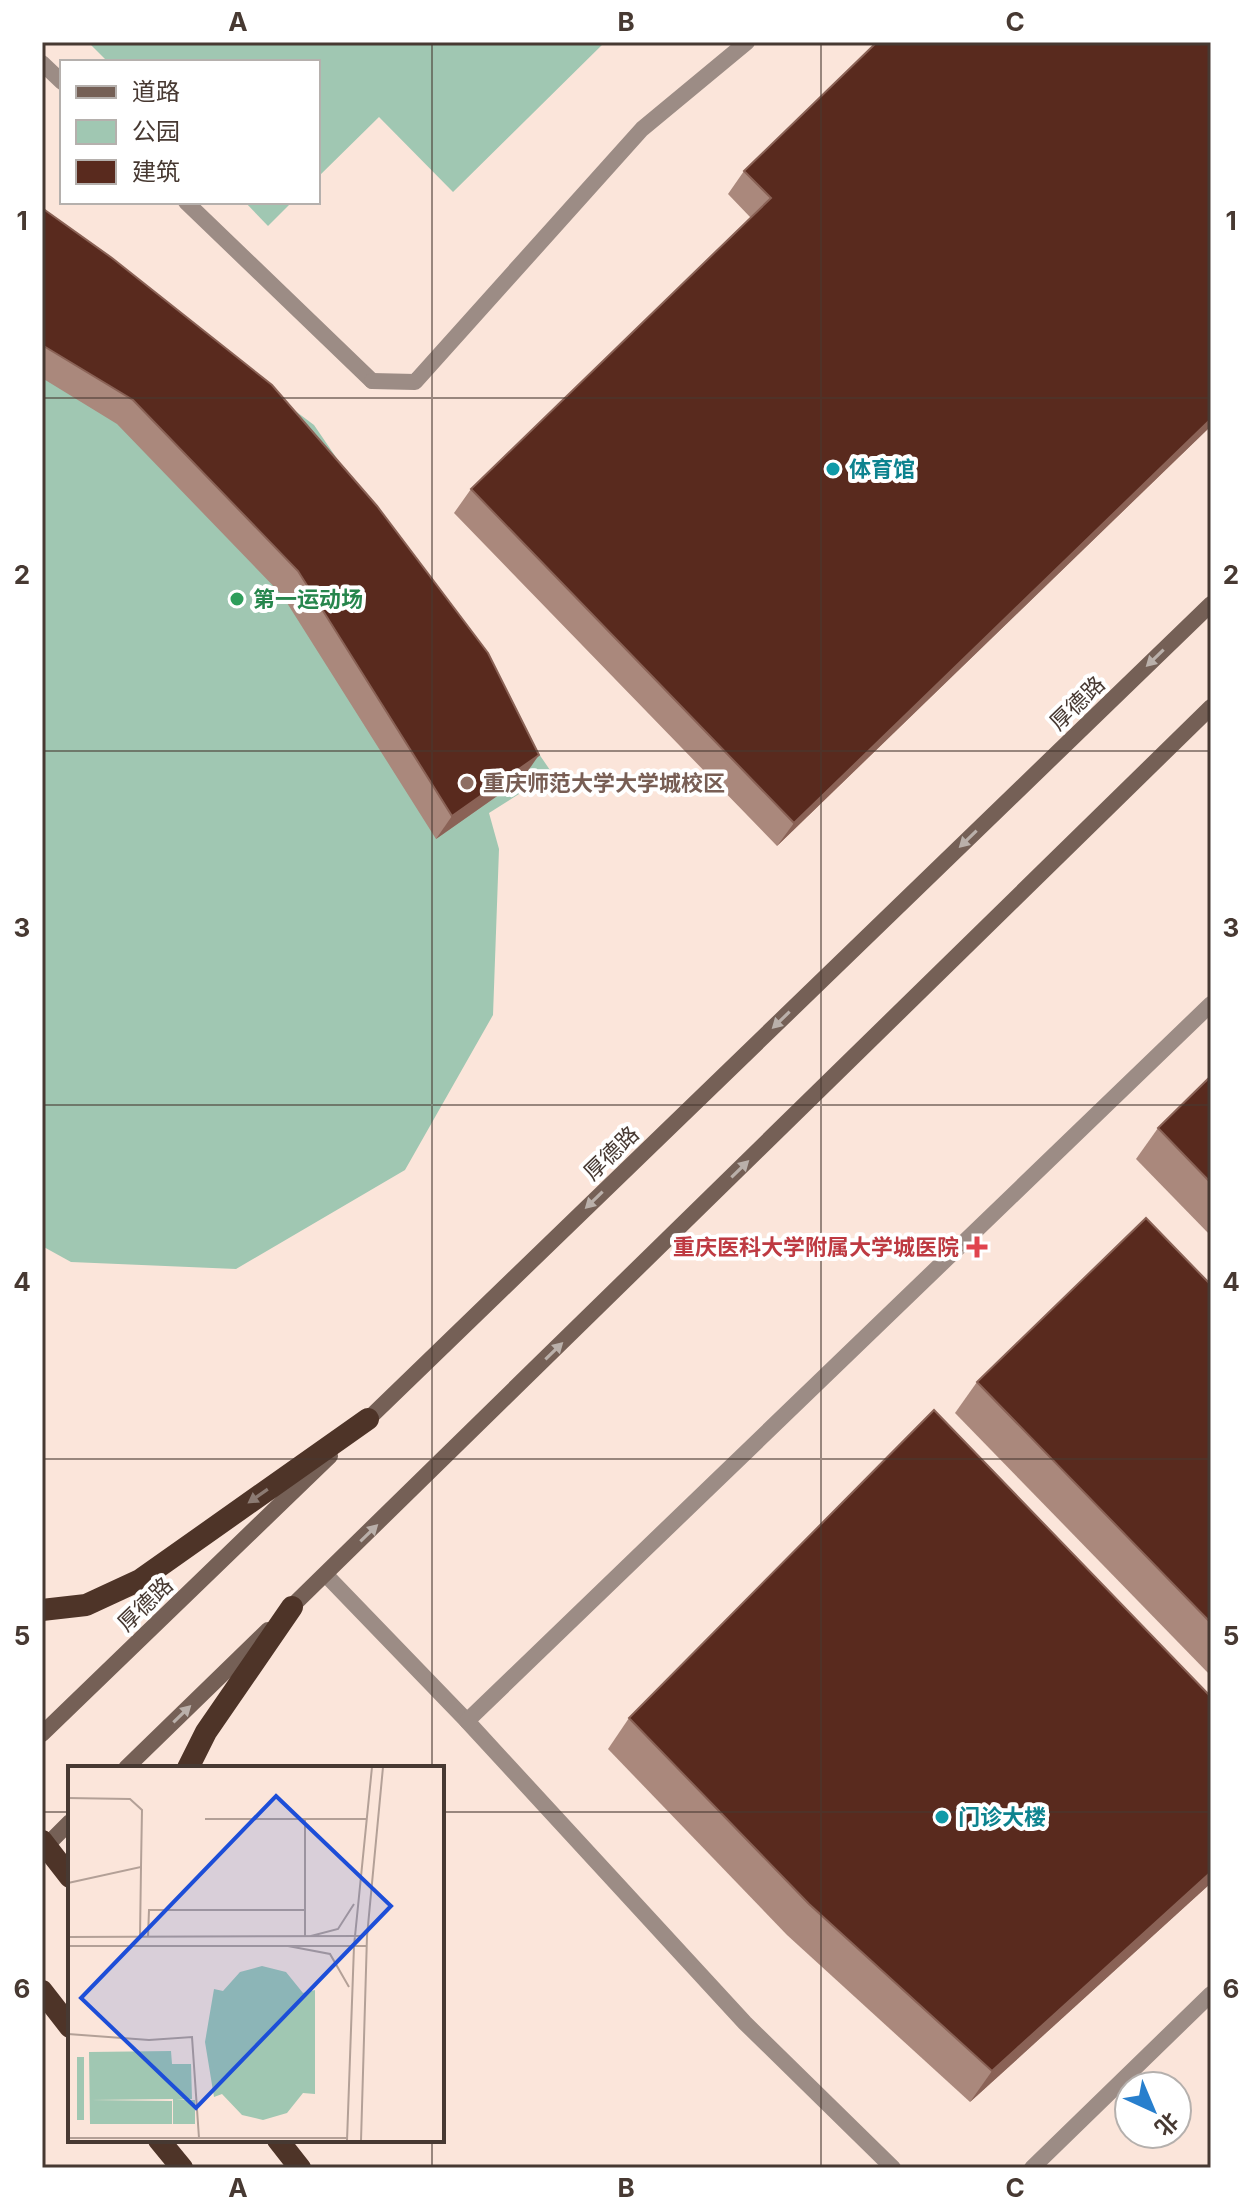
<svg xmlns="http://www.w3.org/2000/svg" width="1253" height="2210" viewBox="0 0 1253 2210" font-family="Inter,'Noto Sans SC',sans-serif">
<rect width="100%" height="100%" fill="#fbe5da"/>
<g fill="#a0c7b2">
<path d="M88 42H605L453 192 379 117 318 177V62H108Z"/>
<path d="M245 202H292L268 226Z"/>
<path d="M42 221 314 425 552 773 489 813 499 849 493 1015 405 1170 236 1269 71 1262 42 1246Z"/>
</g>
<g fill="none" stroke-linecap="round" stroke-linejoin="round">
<g stroke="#9c8c85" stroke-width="16">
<path d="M42 63 62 82"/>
<path d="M186 202 372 381"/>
<path d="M326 1575 467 1721"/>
<path d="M893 2168 745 2023 467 1721 1211 1004"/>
<path d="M1032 2168 1211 1994"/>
</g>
<path stroke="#9c8c85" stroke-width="16" d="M372 381 415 382 642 129 747 42"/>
<g stroke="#756056" stroke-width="16">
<path d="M361 1426 1211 604"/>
<path d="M285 1613 1211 707"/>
<path d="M42 1734 330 1456"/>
<path d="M126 1768 268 1630"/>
<path d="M46 1846 70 1822"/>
</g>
<g stroke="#4e3428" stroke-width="22">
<path d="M42 1610 86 1605 140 1580 368 1419"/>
<path d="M188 1768 206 1732 292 1607"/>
<path d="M42 1841 70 1877"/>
<path d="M42 1991 70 2027"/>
<path d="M159 2140 182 2168"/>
<path d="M278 2140 300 2168"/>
</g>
</g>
<g fill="#aa887c">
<path d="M744 171 1211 426 777 846 454 513 471 489 751 218 728 194Z"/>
<path d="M42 208 523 778 436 839 282 595 117 424 42 378Z"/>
<path d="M1211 1076V1236L1136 1159 1158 1128Z"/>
<path d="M1211 1285V1676L955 1413 977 1382Z"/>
<path d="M1211 1697V1883L970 2102 787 1935 608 1749 629 1718Z"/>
</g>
<g fill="#8a6256">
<path d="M1211 419V426L777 846 794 823Z"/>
<path d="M539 755 523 778 436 839 452 816Z"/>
<path d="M1211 1872V1883L970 2102 992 2071Z"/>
</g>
<g fill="#592a1e" stroke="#8a6256" stroke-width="2">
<path d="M877 42H1211V419L794 823 471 489 771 198 744 171Z"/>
<path d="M42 208 112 258 272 385 377 506 488 653 539 755 452 816 298 571 133 400 42 345Z"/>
<path d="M1211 1076V1183L1158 1128Z"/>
<path d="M1146 1218 1211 1285V1623L977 1382Z"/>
<path d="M934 1410 1211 1697V1872L992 2071 809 1904 629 1718Z"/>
</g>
<defs><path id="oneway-solid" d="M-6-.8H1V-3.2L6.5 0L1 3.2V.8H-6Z" transform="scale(2)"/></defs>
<g fill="#bab0aa">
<use href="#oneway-solid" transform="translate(1155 658) rotate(136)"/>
<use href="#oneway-solid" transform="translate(968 839) rotate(136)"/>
<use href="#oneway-solid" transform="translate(781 1020) rotate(136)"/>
<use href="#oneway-solid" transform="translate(740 1169) rotate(-44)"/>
<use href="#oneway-solid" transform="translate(594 1200) rotate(136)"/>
<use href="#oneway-solid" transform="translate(554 1351) rotate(-44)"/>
<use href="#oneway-solid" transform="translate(369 1533) rotate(-44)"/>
<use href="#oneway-solid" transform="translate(182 1714) rotate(-44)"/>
</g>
<use fill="#8c7b73" href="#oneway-solid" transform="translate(258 1496) rotate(145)"/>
<path fill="none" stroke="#473932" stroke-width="2" stroke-opacity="0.55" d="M432 42V1768M821 42V2168M42 398H1211M42 751H1211M42 1105H1211M42 1459H1211M42 1812H70M442 1812H1211M432 2140V2168"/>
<g fill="#0f9aa8" stroke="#fff" stroke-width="3">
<circle cx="833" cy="469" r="8"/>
<circle cx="942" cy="1817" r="8"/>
</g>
<circle fill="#2e9e5b" stroke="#fff" stroke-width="3" cx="237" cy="599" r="8"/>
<circle fill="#8d6e63" stroke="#fff" stroke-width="3" cx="467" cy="783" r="8"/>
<path fill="#e0444e" stroke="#fff" stroke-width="3" d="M973 1235h8v8h8v8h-8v8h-8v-8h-8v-8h8z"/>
<g text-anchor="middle" stroke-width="8" stroke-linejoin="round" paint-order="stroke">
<g font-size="22" font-weight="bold" fill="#0d838f" stroke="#fff" text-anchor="start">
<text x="849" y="477">体育馆</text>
<text x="958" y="1825">门诊大楼</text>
</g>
<g font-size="22" font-weight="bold" fill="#27864d" stroke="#fff" text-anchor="start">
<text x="253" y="607">第一运动场</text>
</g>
<g font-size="22" fill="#473932" stroke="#fff">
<text transform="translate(1077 703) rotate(-44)" y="8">厚德路</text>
<text transform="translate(611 1153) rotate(-44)" y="8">厚德路</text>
<text transform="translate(145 1604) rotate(-44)" y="8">厚德路</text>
</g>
<g font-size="22" font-weight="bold" fill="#785e54" stroke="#fff" text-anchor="start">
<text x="483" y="791">重庆师范大学大学城校区</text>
</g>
<g font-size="22" font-weight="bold" fill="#be3a42" stroke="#fff" text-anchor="end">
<text x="959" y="1255">重庆医科大学附属大学城医院</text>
</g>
</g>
<g transform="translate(68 1766)">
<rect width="376" height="376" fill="#fbe5da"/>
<path d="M194 200 218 206 235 227 247 224V328L235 327 219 347 195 354 174 349 154 328 146 331 137 276 146 223 155 225 172 206ZM103 285 104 298H123L124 333 108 334H127V358H105V333L23 334 104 335V358H22L21 286ZM9 291H16V354H9Z" fill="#a0c7b2"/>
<path fill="none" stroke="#b3a097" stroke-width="2" d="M0 32 62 33 74 44 73 101 0 117M137 53H298M237 144V170M243 170 270 163 286 138M0 171 293 170M72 171 73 101M80 171 81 144H237V53M0 180H298M220 180 262 188 281 221M0 268 81 274 124 271 131 372M0 372H279M279 375 286 180 304 1M293 375 299 170 315 1"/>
<path fill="#1d4ed8" fill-opacity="0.15" stroke="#1d4ed8" stroke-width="4" d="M208 30 323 140 128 342 13 232Z"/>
<rect width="376" height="376" fill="none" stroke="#473932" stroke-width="4"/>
</g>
<rect width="1253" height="2210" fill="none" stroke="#ffffff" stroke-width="88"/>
<rect x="60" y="60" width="260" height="144" fill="#ffffff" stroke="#b5b0ad" stroke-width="2"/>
<rect x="76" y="86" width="40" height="12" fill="#756056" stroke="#b5b0ad" stroke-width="2"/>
<text x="132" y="100" font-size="24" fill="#473932">道路</text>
<rect x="76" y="120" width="40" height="24" fill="#a0c7b2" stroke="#b5b0ad" stroke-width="2"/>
<text x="132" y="140" font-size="24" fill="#473932">公园</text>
<rect x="76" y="160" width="40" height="24" fill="#592a1e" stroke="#b5b0ad" stroke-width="2"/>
<text x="132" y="180" font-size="24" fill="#473932">建筑</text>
<g transform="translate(1153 2110) rotate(136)"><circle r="38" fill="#ffffff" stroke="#b5b0ad" stroke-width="2"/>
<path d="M0-6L14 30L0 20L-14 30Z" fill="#287fcd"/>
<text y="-12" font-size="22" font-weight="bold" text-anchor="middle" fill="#473932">北</text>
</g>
<rect x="44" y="44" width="1165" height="2122" fill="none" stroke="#473932" stroke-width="3"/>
<g font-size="26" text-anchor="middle" font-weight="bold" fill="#473932">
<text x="238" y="31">A</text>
<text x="626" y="31">B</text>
<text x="1015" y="31">C</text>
<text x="22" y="230">1</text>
<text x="1231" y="230">1</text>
<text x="22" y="584">2</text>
<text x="1231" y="584">2</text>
<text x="22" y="937">3</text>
<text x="1231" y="937">3</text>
<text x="22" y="1291">4</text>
<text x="1231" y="1291">4</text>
<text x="22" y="1645">5</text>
<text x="1231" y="1645">5</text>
<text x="22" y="1998">6</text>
<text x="1231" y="1998">6</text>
<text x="238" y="2197">A</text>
<text x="626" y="2197">B</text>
<text x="1015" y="2197">C</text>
</g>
</svg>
